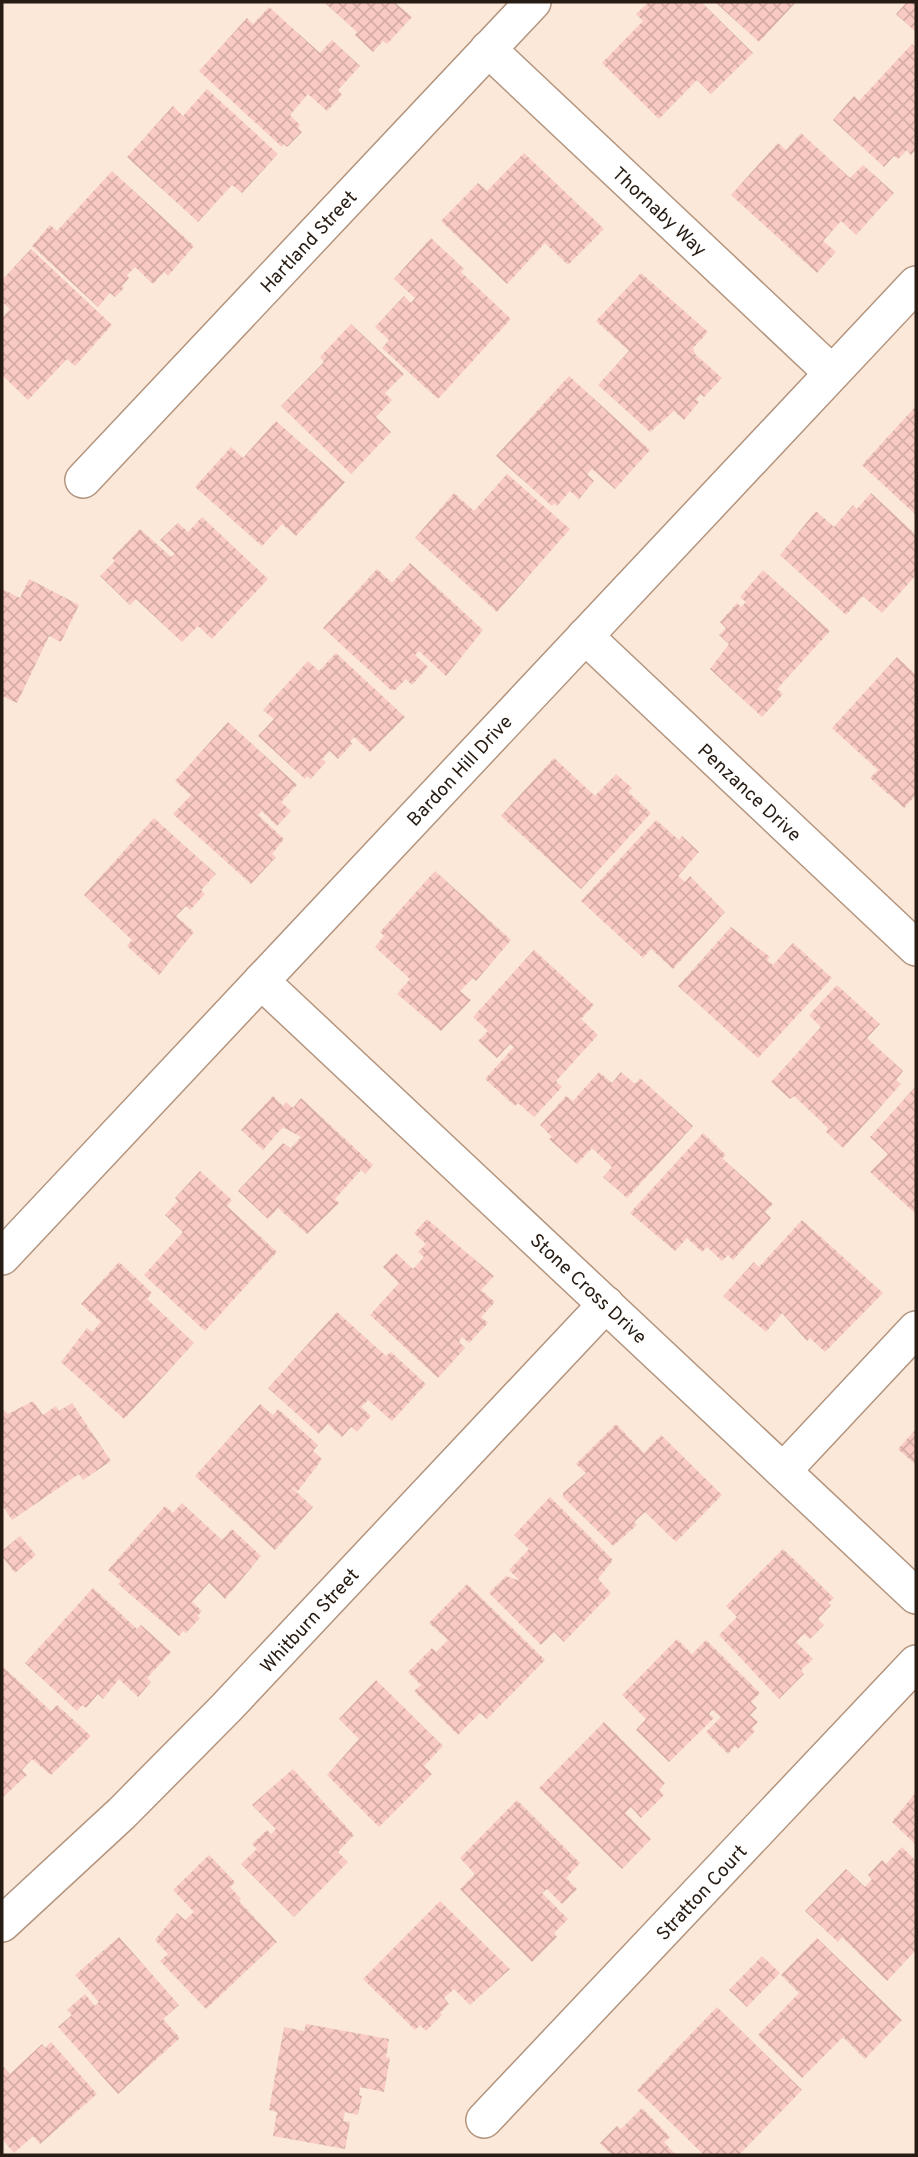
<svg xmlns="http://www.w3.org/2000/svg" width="918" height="2157" viewBox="0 0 918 2157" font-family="Overpass,sans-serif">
<defs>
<pattern id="building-cross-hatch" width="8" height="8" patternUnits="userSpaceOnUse" patternTransform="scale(1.75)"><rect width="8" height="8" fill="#f8cac2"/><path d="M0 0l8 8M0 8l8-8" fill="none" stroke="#d5ada6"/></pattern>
</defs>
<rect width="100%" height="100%" fill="#fbe8d9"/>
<g fill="url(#building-cross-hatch)">
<path d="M324 2H394L412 17 387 44 383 41 373 52 355 35 357 32Z"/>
<path d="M649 2H701L753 53 711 94 697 80 659 119 602 63 643 21 636 14Z"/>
<path d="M715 2H796L759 42Z"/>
<path d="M907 2H916V32L896 14Z"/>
<path d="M269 7 320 53 332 40 360 66 338 90 342 95 327 111 308 94 290 115 300 125 298 128 302 132 287 147 284 144 282 147 199 71 247 18 253 24Z"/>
<path d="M912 44 916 48V149L911 155 907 150 898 159 894 156 884 167 833 120 854 96 859 101Z"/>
<path d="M207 89 278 154 242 193 232 185 198 222 127 157 173 106 183 116Z"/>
<path d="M801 133 850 178 863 165 894 193 856 235 841 221 823 241 836 252 817 273 731 195 778 143 786 150Z"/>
<path d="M524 153 604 229 568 265 545 243 507 284 441 221 478 183 487 191Z"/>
<path d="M112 171 194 246 168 276 164 272 153 284 135 267 127 275 129 278 122 286 124 288 115 297 110 293 98 307 32 246 50 225 57 231Z"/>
<path d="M431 238 464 269 461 272 511 319 438 399 382 348 389 340 375 327 404 296 411 303 415 298 394 279Z"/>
<path d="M31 249 112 325 75 366 67 359 28 400 2 375V318L10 309 2 302V280Z"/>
<path d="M641 273 708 332 693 348 695 354 722 378 704 397 701 394 696 399 699 402 684 420 674 411 650 432 598 385 629 351 596 321Z"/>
<path d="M351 324 404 374 385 393 392 400 376 417 391 432 351 474 281 406 324 362 320 357Z"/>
<path d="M569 376 650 450 615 489 592 469 587 474 594 481 579 499 570 491 557 506 554 503 552 506 496 456Z"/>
<path d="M916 406V515L862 465Z"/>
<path d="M276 421 345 482 296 536 282 524 262 546 195 487 231 447 243 458Z"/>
<path d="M507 474 570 529 497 612 415 538 454 493 474 511Z"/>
<path d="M871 493 916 535V575L882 613 863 596 846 615 780 555 816 511 834 527 853 505 857 509Z"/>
<path d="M202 517 268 579 212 639 198 626 182 642 136 599 130 605 100 576 115 561 112 558 140 529 171 557 175 554 160 540 178 523 188 532Z"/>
<path d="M410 563 483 630 446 676 419 651 415 655 428 667 412 685 406 679 395 690H391L323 628 377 569 392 583Z"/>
<path d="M763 570 830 631 777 689 783 694 762 717 710 669 729 644 719 635 726 628 720 622 737 603 741 607 746 602 740 597Z"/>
<path d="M29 579 79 605 61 642 49 636 17 703 2 696V589L20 598Z"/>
<path d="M336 653 405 717 370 752 354 737 350 741 352 744 338 759 330 751 322 759 326 762 311 779 307 776 305 779 258 736 274 719 263 710 308 661 319 671Z"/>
<path d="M897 657 916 675V795L904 808 870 778 878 770 832 728Z"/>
<path d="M228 722 297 785 281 802 291 811 277 826 262 811 258 815 284 839 272 854 276 857 251 884 173 814 191 795 175 781Z"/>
<path d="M554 758 595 796 616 774 632 788 628 792 651 813 581 889 501 816Z"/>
<path d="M154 818 216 874 201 890 205 894 190 910 186 906 176 916 194 932 159 975 127 946 132 940 84 895Z"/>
<path d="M656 820 679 840 682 836 699 852 678 876 685 882 690 876 725 912 673 969 651 949 643 958 581 901Z"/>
<path d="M435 871 511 940 476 981 473 978 460 991 471 1000 441 1031 397 994 410 979 375 947 384 936 380 932Z"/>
<path d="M731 927 770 957 767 960 773 965 793 943 832 978 758 1058 678 986Z"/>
<path d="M534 950 594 1005 581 1019 598 1035 556 1081 562 1087 534 1117 518 1103 515 1106 485 1079 514 1047 510 1044 497 1058 478 1041 488 1031 473 1017Z"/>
<path d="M837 985 880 1024 867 1038 903 1071 896 1080 901 1084 843 1148 826 1132 828 1128 794 1096 790 1099 771 1082 821 1027 809 1015Z"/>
<path d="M599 1072 612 1083 621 1072 635 1084 640 1078 693 1126 627 1198 603 1177 612 1167 592 1148 577 1164 549 1139 552 1137 540 1125 566 1096 573 1101Z"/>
<path d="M916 1086V1214L870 1172 888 1154 870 1137Z"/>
<path d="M273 1096 283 1106 286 1102 293 1108 301 1098 373 1165 365 1174 361 1170 335 1199 339 1203 307 1234 278 1208 268 1219 238 1191 283 1143 291 1148 301 1137 283 1127 263 1150 241 1130Z"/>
<path d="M703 1133 726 1155 722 1158 773 1204 765 1212 771 1218 733 1260 728 1255 722 1261 707 1247 702 1252 687 1238 675 1251 630 1213Z"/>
<path d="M200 1171 232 1200 227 1206 277 1252 205 1331 144 1275 183 1232 165 1215 178 1201 175 1198Z"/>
<path d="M427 1219 494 1276 481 1290 495 1302 481 1317 488 1323 469 1343 462 1337 459 1342 465 1348 438 1378 370 1315 399 1283 383 1267 396 1253 413 1269 424 1257 418 1252 426 1244 414 1233Z"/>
<path d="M802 1220 883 1293 825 1352 810 1338 807 1341 782 1313 766 1332 723 1296 754 1262 759 1267Z"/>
<path d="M119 1262 152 1293 147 1299 194 1343 124 1419 61 1362 87 1328 92 1332 101 1322 81 1304Z"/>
<path d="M337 1312 386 1356 391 1352 426 1384 392 1421 368 1400 361 1407 371 1416 357 1432 351 1427 342 1437 328 1424 319 1434 268 1388Z"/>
<path d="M33 1401 43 1415 56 1406 59 1411 72 1403 111 1461 83 1480 79 1474 12 1520 2 1505V1409L8 1414Z"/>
<path d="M260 1404 273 1415 278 1409 318 1445 313 1451 322 1459 298 1491 289 1485 313 1507 275 1550 195 1476Z"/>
<path d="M616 1424 644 1453 661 1435 722 1495 676 1542 645 1512 634 1522 637 1525 613 1546 563 1497V1493L586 1473 576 1464Z"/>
<path d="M916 1429V1465L898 1449Z"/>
<path d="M550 1497 613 1560 598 1579 611 1593 564 1642 554 1632 541 1645 489 1593 506 1576 520 1581 509 1570 529 1549 514 1535Z"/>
<path d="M182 1503 222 1540 232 1529 261 1556 225 1599 209 1583 192 1602 202 1611 197 1616 200 1618 186 1633 183 1631 179 1636 118 1584 121 1581 108 1570 165 1506 173 1513Z"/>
<path d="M20 1536 36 1555 15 1573 2 1556V1551Z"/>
<path d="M783 1549 834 1598 828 1603 831 1605 818 1619 824 1625 810 1639 804 1634 796 1642 813 1659 801 1670 804 1674 779 1699 719 1635 737 1617 726 1606Z"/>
<path d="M467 1584 545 1660 487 1719 480 1713 458 1735 414 1691 421 1685 408 1672 432 1648 436 1652 448 1640 429 1623Z"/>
<path d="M93 1588 137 1629 141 1625 171 1652 147 1678 151 1682 138 1697 119 1679 103 1699 98 1694 86 1708 82 1705 77 1711 25 1663Z"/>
<path d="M677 1639 692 1654 706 1640 760 1693 751 1702 757 1708 750 1715 758 1722 752 1728 755 1731 738 1749 735 1746 728 1754 706 1732 721 1717 712 1710 709 1714 714 1718 669 1762 636 1730 646 1719 622 1695Z"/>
<path d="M2 1666 51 1711 57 1705 91 1736 51 1775 32 1759 22 1770 27 1775 2 1798Z"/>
<path d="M376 1680 443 1746 424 1766 432 1774 379 1827 327 1775 359 1739 339 1719Z"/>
<path d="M604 1722 665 1783 659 1790 664 1795 641 1818 631 1807 625 1813 651 1839 622 1869 539 1788Z"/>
<path d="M293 1769 354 1835 338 1852 348 1862 294 1917 241 1864 257 1849 252 1844 267 1830 271 1834 276 1829 252 1805Z"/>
<path d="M916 1792V1845L892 1822Z"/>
<path d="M517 1800 580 1863 566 1878 577 1889 562 1904 547 1889 542 1893 568 1919 554 1933 557 1937 532 1962 460 1889 475 1874 460 1858Z"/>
<path d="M902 1847 916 1861V1950L887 1981 842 1937 838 1942 805 1911 846 1869 865 1887 872 1879 868 1875 882 1860 886 1864Z"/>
<path d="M209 1855 235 1882 230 1887 241 1899 239 1901 277 1942 206 2009 160 1961 168 1954 155 1940 177 1913 185 1920 194 1912 173 1890Z"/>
<path d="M440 1901 510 1969 470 2005 454 1989 444 1998 449 2004 440 2013 442 2015 426 2031 420 2025 415 2030 363 1979Z"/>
<path d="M119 1937 179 2005 163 2019 180 2038 118 2094 58 2027 72 2015 67 2010 85 1994 95 2006 99 2002 75 1975Z"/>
<path d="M817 1938 902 2020 865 2059 843 2037 802 2078 758 2035 799 1993 781 1975Z"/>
<path d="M762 1956 780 1973 747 2007 729 1990Z"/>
<path d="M717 2007 802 2090 739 2155H704L637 2090Z"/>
<path d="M306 2024 389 2039 386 2057 390 2058 384 2092 360 2087 359 2095 362 2096 358 2115 345 2112 343 2121 350 2122 345 2149 273 2136 277 2112 269 2110 284 2027 304 2031Z"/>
<path d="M51 2042 97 2094 40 2144 33 2136 14 2153 2 2139V2065L10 2074 42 2044 45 2048Z"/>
<path d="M642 2108 670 2137 664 2142 676 2155H612L600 2143 617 2126 621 2129Z"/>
</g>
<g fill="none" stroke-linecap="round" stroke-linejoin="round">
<g stroke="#b3957f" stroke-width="38">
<g id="minor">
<path d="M488 49 832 373"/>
<path d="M83 480 533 2"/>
<path d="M585 636 916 948"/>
<path d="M261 981 916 1596"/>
<path d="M2 1257 916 284"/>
<path d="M783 1471 916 1329"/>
<path d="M2 1924 122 1813 227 1707 606 1304"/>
<path d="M484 2120 916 1663"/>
</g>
</g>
<use href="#minor" stroke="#fff" stroke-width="35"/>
</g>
<g text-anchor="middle" stroke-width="5" stroke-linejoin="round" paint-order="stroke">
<g font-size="19" fill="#271c13" stroke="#fff">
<text transform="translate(660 211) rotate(43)" y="7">Thornaby Way</text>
<text transform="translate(308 241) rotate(-47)" y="7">Hartland Street</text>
<text transform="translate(459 770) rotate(-47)" y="7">Bardon Hill Drive</text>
<text transform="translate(750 792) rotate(43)" y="7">Penzance Drive</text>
<text transform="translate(589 1288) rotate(43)" y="7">Stone Cross Drive</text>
<text transform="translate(309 1620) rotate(-47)" y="7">Whitburn Street</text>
<text transform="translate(701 1892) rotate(-47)" y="7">Stratton Court</text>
</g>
</g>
<rect width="918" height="2157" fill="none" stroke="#271c13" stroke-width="7"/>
</svg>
